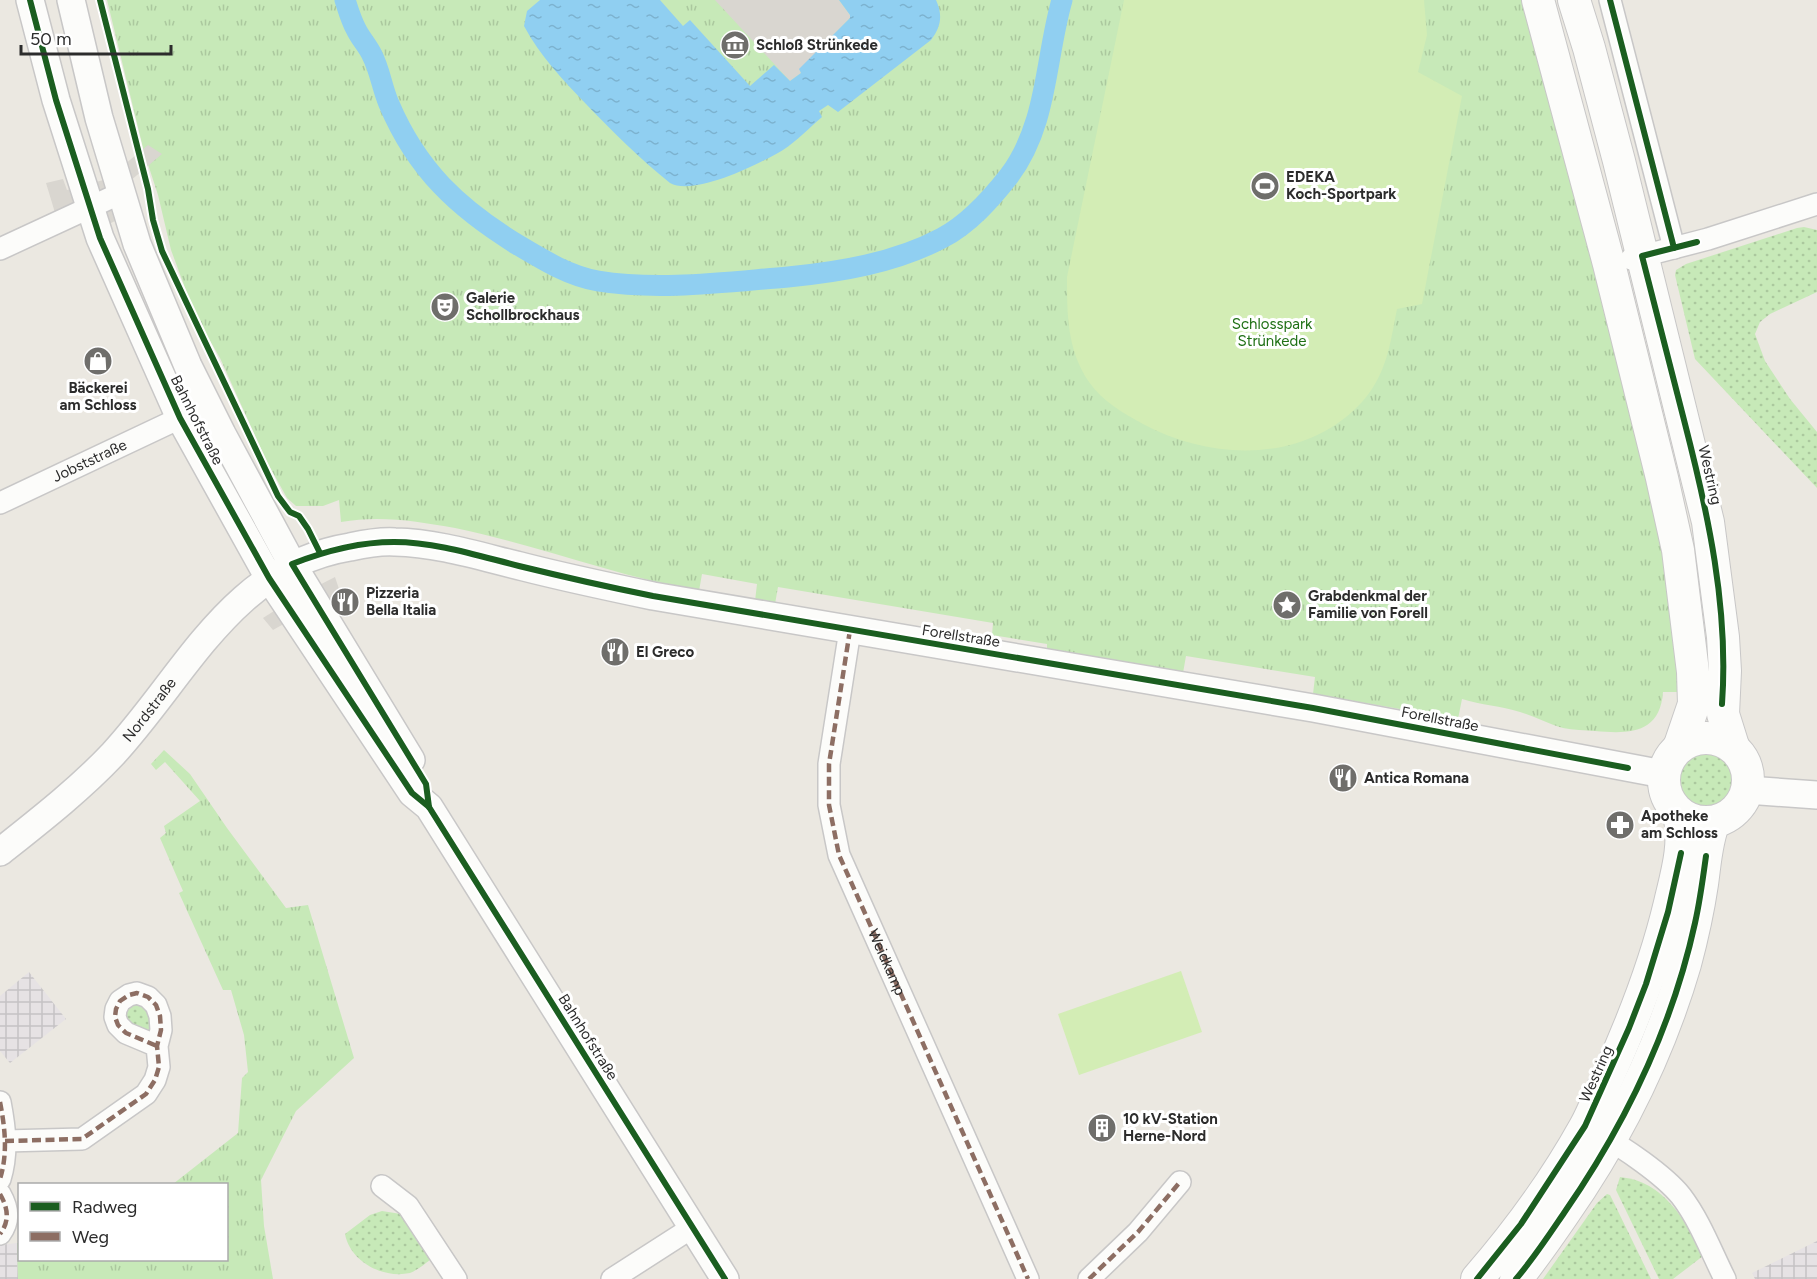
<svg xmlns="http://www.w3.org/2000/svg" width="1817" height="1279" viewBox="0 0 1817 1279" font-family="Figtree,sans-serif">
<defs>
<pattern id="industrial-grid" width="8" height="8" patternUnits="userSpaceOnUse" patternTransform="scale(1.5)"><rect width="8" height="8" fill="#e6e2e4"/><path d="M0 4h8M4 0v8" fill="none" stroke="#c5c2c4"/></pattern>
<pattern id="grass-dots" width="8" height="8" patternUnits="userSpaceOnUse" patternTransform="scale(1.5)"><rect width="8" height="8" fill="#c7e9b8"/><path d="M2 2h.1M6 6h.1" fill="none" stroke="#abc89e" stroke-width="1.8" stroke-linecap="round"/></pattern>
<pattern id="park-tufts" width="24" height="20" patternUnits="userSpaceOnUse" patternTransform="scale(1.5)"><rect width="24" height="20" fill="#c7e9b8"/><path d="M3 7l-1-3M5 7V3M7 7l1-3M15 17l-1-3M17 17v-4M19 17l1-3" fill="none" stroke="#abc89e"/></pattern>
<pattern id="water-ripples" width="26" height="14" patternUnits="userSpaceOnUse" patternTransform="scale(1.5)"><rect width="26" height="14" fill="#90cff1"/><path d="M2 4q2-2 4 0t4 0M15 11q2-2 4 0t4 0" fill="none" stroke="#7cb2cf"/></pattern>
</defs>
<rect width="100%" height="100%" fill="#ebe8e1"/>
<g fill="url(#industrial-grid)">
<path d="M29 972 66 1019 10 1063 0 1051V996Z"/>
<path d="M1817 1241V1279H1755L1752 1273Z"/>
<path d="M17 1243 18 1279H0V1245Z"/>
</g>
<g fill="url(#grass-dots)">
<path d="M1804 227 1817 230V292L1770 314 1760 322 1755 334 1765 361 1790 399 1817 432V488L1695 359 1675 275 1676 270 1686 264 1797 228Z"/>
<circle cx="1703" cy="778" r="31"/>
<path d="M136 1004 145 1007 153 1025 150 1032 129 1026 124 1015 129 1006Z"/>
<path d="M1620 1177C1664 1181 1686 1221 1703 1256L1673 1279H1659L1616 1190Z"/>
<path d="M1607 1194 1610 1195 1614 1203 1651 1279H1543L1597 1203Z"/>
<path d="M382 1211 401 1214 434 1257C427 1262 418 1270 410 1273 382 1279 350 1261 345 1234L370 1215Z"/>
</g>
<g fill="url(#park-tufts)">
<path d="M107 0H1526L1642 438 1688 692H1663C1660 734 1629 734 1595 731 1585 730 1573 730 1563 728 1548 724 1534 716 1520 712 1501 706 1481 705 1462 699L1458 719 1313 694 1315 677 1186 656 1183 673 1047 650V644L992 635 993 623 778 587 775 604 755 601 757 584 702 574 699 591C616 576 537 545 455 528 417 521 379 515 341 522L339 500 323 506H296L287 498 267 462 220 358 195 315 181 277 171 250 158 195 144 152Z"/>
<path d="M164 750 190 774 227 828 286 908 308 905 354 1058 296 1111 261 1180 264 1226 273 1279H18L17 1243H19L20 1260H226V1184H173L238 1133 242 1078 248 1072 244 1035 231 990H223L179 893 183 891 160 838 166 833 164 826 200 801 165 762 156 770 151 764Z"/>
</g>
<g fill="#d3edb5">
<path d="M1124 0H1424L1427 35 1418 72 1462 96 1422 304 1397 309C1390 344 1387 374 1362 402 1305 464 1212 461 1143 424 1123 413 1102 401 1089 382 1067 350 1067 314 1067 277Z"/>
<path d="M1181 971 1202 1032 1079 1075 1058 1014Z"/>
</g>
<g fill="#d9d6d0">
<path d="M715 0H839L850 15V18L800 69 801 73 790 81Z"/>
<path d="M148 145 162 154 117 192 127 215 109 224 56 216 46 183 63 179 67 190 107 179Z"/>
<path d="M335 577 340 592 273 630 263 618 296 597Z"/>
</g>
<path fill="url(#water-ripples)" d="M540 0H660L683 26 690 20 750 86 774 65 790 81 801 73 799 69 850 18V15L839 0H936C943 15 941 27 931 40L838 112 828 105 819 111 822 117C809 128 797 141 783 150 761 163 694 197 670 183 640 159 613 132 586 104 563 80 540 56 524 26L527 11Z"/>
<g fill="none" stroke-linecap="round" stroke-linejoin="round">
<path stroke="#90cff1" stroke-width="21" d="M345 0C348 9 351 20 356 29 360 38 368 46 372 55 380 70 382 88 389 104 417 170 458 208 518 245 543 260 569 276 598 281 659 291 726 282 788 277 839 272 895 263 942 238 969 224 991 199 1009 176 1048 124 1045 59 1062 0"/>
<g stroke="#c8c7c7" stroke-width="24">
<g id="minor">
<path d="M1610 0 1674 248"/>
<path d="M0 249 121 193"/>
<path d="M1631 259 1708 239 1817 204"/>
<path id="s1" d="M0 503 180 418"/>
<path id="s2" d="M850 630 829 764V805L839 855 1028 1279"/>
<path d="M0 1102C5 1128 8 1153 0 1179"/>
<path d="M1599 1134C1623 1147 1664 1175 1681 1196 1700 1221 1711 1251 1725 1279"/>
<path d="M5 1141 82 1139 146 1094 155 1080 159 1067 157 1046 161 1030 160 1016 156 1005 148 997 137 993 129 995 120 1001 116 1009 115 1017 118 1025 126 1033 157 1046"/>
<path d="M382 1186 408 1206 456 1279"/>
<path d="M0 1194C8 1208 10 1221 0 1234"/>
<path d="M612 1279 693 1227"/>
<path d="M1089 1279 1138 1232 1180 1182"/>
</g>
</g>
<g stroke="#c8c7c7" stroke-width="30">
<g id="tertiary">
<path d="M30 0 56 100 100 238 180 418 269 578 412 793 429 807 725 1279"/>
<path d="M71 0 99 118 137 244 188 366 222 434 292 564 411 760"/>
<path d="M1747 790 1817 795"/>
<path id="s3" d="M0 852C39 821 79 790 113 754 186 675 232 566 350 547 364 544 380 541 395 542 439 543 482 557 524 567 567 578 610 587 653 596L1313 708 1663 774"/>
</g>
</g>
<g stroke="#c8c7c7" stroke-width="34">
<g id="secondary">
<path d="M1538 0 1609 264 1662 478 1678 550 1693 672 1694 704 1680 745"/>
<path d="M1574 0 1589 48 1619 161 1708 522 1723 637 1725 671 1723 714 1733 746"/>
<circle cx="1706" cy="780" r="42"/>
<path d="M1477 1279C1517 1233 1555 1181 1585 1127 1594 1111 1601 1091 1609 1074 1634 1019 1656 962 1670 903 1677 873 1686 844 1679 814"/>
<path d="M1516 1279C1533 1258 1549 1235 1564 1213 1617 1137 1659 1053 1685 964 1692 938 1698 911 1702 884 1705 863 1706 841 1714 822"/>
</g>
</g>
<use href="#minor" stroke="#fcfcfa" stroke-width="21"/>
<use href="#tertiary" stroke="#fcfcfa" stroke-width="27"/>
<use href="#secondary" stroke="#fcfcfa" stroke-width="32"/>
<g stroke="#8d6e63" stroke-width="4.5" stroke-dasharray="9 4.5" stroke-linecap="butt">
<path d="M850 630 829 764V805L839 855 1028 1279"/>
<path d="M0 1102C5 1128 8 1153 0 1179"/>
<path d="M5 1141 82 1139 146 1094 155 1080 159 1067 157 1046 161 1030 160 1016 156 1005 148 997 137 993 129 995 120 1001 116 1009 115 1017 118 1025 126 1033 157 1046"/>
<path d="M0 1194C8 1208 10 1221 0 1234"/>
<path d="M1089 1279 1138 1232 1180 1182"/>
</g>
<g stroke="#fff" stroke-width="10">
<g id="cycleway">
<path d="M30 0 56 100 100 238 180 418 269 578 412 793 429 807 725 1279"/>
<path d="M100 0 148 189 153 220 162 251 278 496 290 512 299 516 308 529 320 553"/>
<path d="M1610 0 1674 248"/>
<path d="M1697 242 1642 256C1656 311 1670 365 1684 420 1708 513 1729 608 1722 704"/>
<path d="M429 807 426 784 292 564C325 551 359 542 394 542 436 542 479 556 519 566 564 577 608 587 653 596L1313 708 1628 768"/>
<path d="M1477 1279 1521 1224 1585 1126 1629 1028 1646 984 1668 912 1681 853"/>
<path d="M1516 1279C1534 1258 1549 1235 1564 1213 1625 1125 1672 1028 1695 923 1700 901 1703 878 1706 856"/>
</g>
</g>
<use href="#cycleway" stroke="#1b5e20" stroke-width="6"/>
</g>
<defs>
<g id="museum-disc" transform="scale(1.5)"><circle r="9.5" fill="#6f6e6b" stroke="#fff"/><path d="M0-6L6-3V-2H-6V-3ZM-5-1h2V3h-2ZM-1-1h2V3h-2ZM3-1h2V3H3ZM-6 4H6V6H-6Z" fill="#fff"/></g>
<g id="stadium-disc" transform="scale(1.5)"><circle r="9.5" fill="#6f6e6b" stroke="#fff"/><path d="M0-5a6.5 5 0 1 0 0 10a6.5 5 0 1 0 0-10ZM-3.5-1.8h7v3.6h-7Z" fill="#fff"/></g>
<g id="theatre-disc" transform="scale(1.5)"><circle r="9.5" fill="#6f6e6b" stroke="#fff"/><path d="M-5-5.5Q0-4 5-5.5V0Q5 5 0 6Q-5 5-5 0ZM-3.3-2.5H-1v1.5H-3.3ZM1-2.5H3.3v1.5H1ZM-2.8 1Q0 5.5 2.8 1Z" fill="#fff"/></g>
<g id="shop-disc" transform="scale(1.5)"><circle r="9.5" fill="#6f6e6b" stroke="#fff"/><path d="M-5-2.5h2.3a2.7 3.5 0 0 1 5.4 0H5L5.5 6h-11ZM-1.5-2.5h3a1.5 2.3 0 0 0-3 0Z" fill="#fff"/></g>
<g id="restaurant-disc" transform="scale(1.5)"><circle r="9.5" fill="#6f6e6b" stroke="#fff"/><path d="M-5-6h1v4h1v-4h1v4h1v-4h1v5L-1.5 .5V6h-2V.5L-5-1ZM5-6V6H3V1.5H1.5Q1.5-4 5-6Z" fill="#fff"/></g>
<g id="sight-disc" transform="scale(1.5)"><circle r="9.5" fill="#6f6e6b" stroke="#fff"/><path d="M0-6L1.8-2.2L6-1.7L2.9 1.2L3.7 5.4L0 3.3L-3.7 5.4L-2.9 1.2L-6-1.7L-1.8-2.2Z" fill="#fff"/></g>
<g id="pharmacy-disc" transform="scale(1.5)"><circle r="9.5" fill="#6f6e6b" stroke="#fff"/><path d="M-2-6h4v4h4v4h-4v4h-4v-4h-4v-4h4Z" fill="#fff"/></g>
<g id="building-disc" transform="scale(1.5)"><circle r="9.5" fill="#6f6e6b" stroke="#fff"/><path d="M-4-6H4V6H1V3H-1V6H-4ZM-2.5-4.3h1.7v1.8h-1.7ZM.8-4.3h1.7v1.8H.8ZM-2.5-1h1.7V.8h-1.7ZM.8-1h1.7V.8H.8Z" fill="#fff"/></g>
</defs>
<g fill-rule="evenodd">
<use href="#museum-disc" x="735" y="45"/>
<use href="#stadium-disc" x="1265" y="186"/>
<use href="#theatre-disc" x="445" y="307"/>
<use href="#shop-disc" x="98" y="361"/>
<use href="#restaurant-disc" x="345" y="602"/>
<use href="#sight-disc" x="1287" y="605"/>
<use href="#restaurant-disc" x="615" y="652"/>
<use href="#restaurant-disc" x="1343" y="778"/>
<use href="#pharmacy-disc" x="1620" y="825"/>
<use href="#building-disc" x="1102" y="1128"/>
</g>
<g text-anchor="middle" stroke-width="6" stroke-linejoin="round" paint-order="stroke">
<g font-size="15" font-weight="bold" fill="#2c2c2c" stroke="#fff" text-anchor="start">
<text x="756" y="50">Schloß Strünkede</text>
<text x="1286" y="182">EDEKA<tspan x="1286" dy="17">Koch-Sportpark</tspan></text>
<text x="466" y="303">Galerie<tspan x="466" dy="17">Schollbrockhaus</tspan></text>
<text x="98" y="393" text-anchor="middle">Bäckerei<tspan x="98" dy="17">am Schloss</tspan></text>
<text x="366" y="598">Pizzeria<tspan x="366" dy="17">Bella Italia</tspan></text>
<text x="1308" y="601">Grabdenkmal der<tspan x="1308" dy="17">Familie von Forell</tspan></text>
<text x="636" y="657">El Greco</text>
<text x="1364" y="783">Antica Romana</text>
<text x="1641" y="821">Apotheke<tspan x="1641" dy="17">am Schloss</tspan></text>
<text x="1123" y="1124">10 kV-Station<tspan x="1123" dy="17">Herne-Nord</tspan></text>
</g>
<g font-size="15" fill="#1f7015" stroke="#fff">
<text x="1272" y="329">Schlosspark<tspan x="1272" dy="17">Strünkede</tspan></text>
</g>
<g font-size="15" fill="#2c2c2c" stroke="#fff">
<text transform="translate(197 420) rotate(63)" y="5">Bahnhofstraße</text>
<text dy="5" stroke="none"><textPath href="#s1" startOffset="99">Jobststraße</textPath></text>
<text transform="translate(1710 475) rotate(77)" y="5">Westring</text>
<text transform="translate(961 636) rotate(9)" y="5">Forellstraße</text>
<text dy="5" stroke="none"><textPath href="#s3" startOffset="207">Nordstraße</textPath></text>
<text transform="translate(1440 719) rotate(11)" y="5">Forellstraße</text>
<text dy="5" stroke="none"><textPath href="#s2" startOffset="345">Weidkamp</textPath></text>
<text transform="translate(588 1037) rotate(58)" y="5">Bahnhofstraße</text>
<text transform="translate(1596 1074) rotate(-66)" y="5">Westring</text>
</g>
</g>
<rect x="18" y="1183" width="210" height="78" fill="#ffffff" stroke="#ababab" stroke-width="1.5"/>
<rect x="30" y="1202" width="30" height="9" fill="#1b5e20" stroke="#ababab" stroke-width="1.5"/>
<text x="72" y="1213" font-size="18" fill="#2c2c2c">Radweg</text>
<rect x="30" y="1232" width="30" height="9" fill="#8d6e63" stroke="#ababab" stroke-width="1.5"/>
<text x="72" y="1243" font-size="18" fill="#2c2c2c">Weg</text>
<path d="M21 45v9h150v-9" fill="none" stroke="#2c2c2c" stroke-width="3"/>
<text x="30" y="45" font-size="18" fill="#2c2c2c" stroke="#ffffff" stroke-width="4.5" paint-order="stroke">50 m</text>
</svg>
